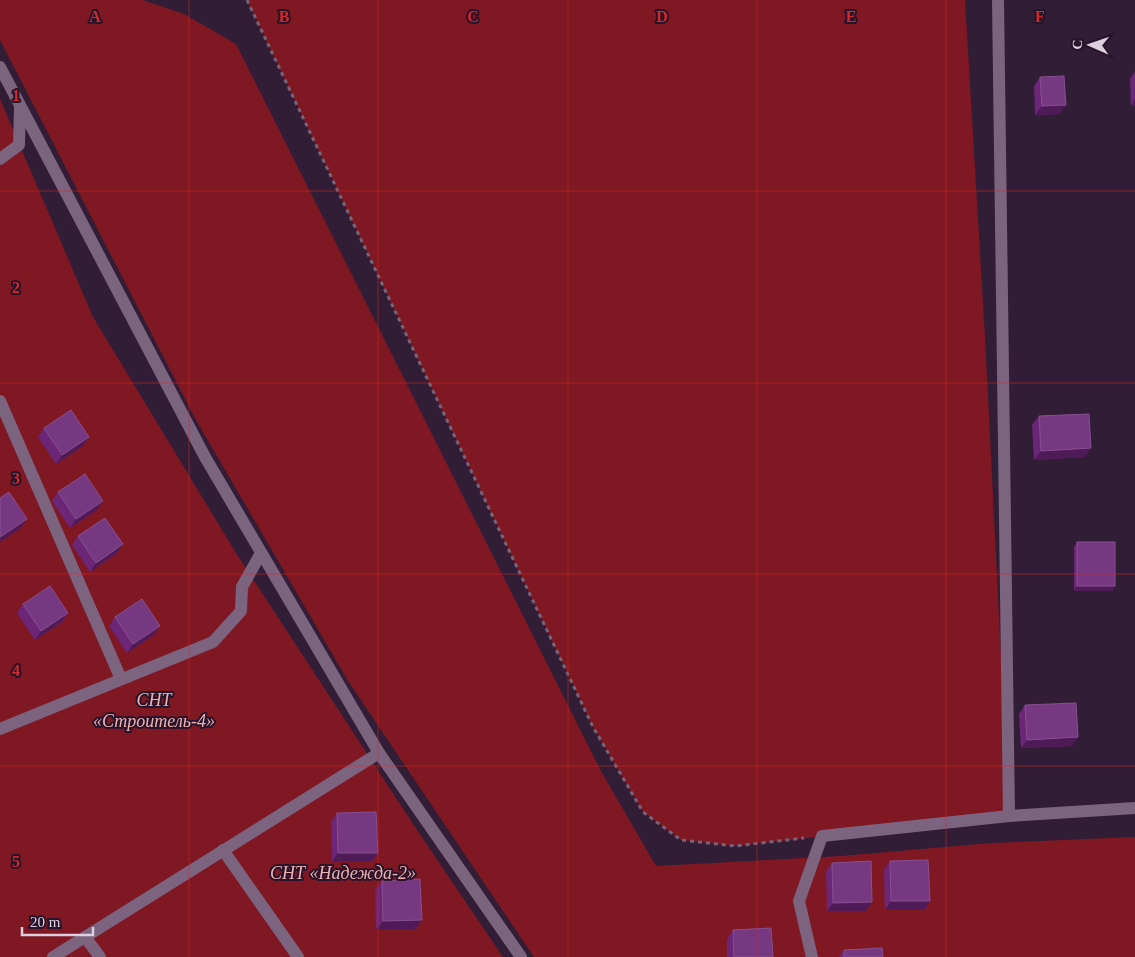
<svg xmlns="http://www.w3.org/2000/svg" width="1135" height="957" viewBox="0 0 1135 957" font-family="'Times New Roman',serif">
<rect width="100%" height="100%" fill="#311d35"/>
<g fill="#7f1823">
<path d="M0 0H143L184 14 236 44 601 771 656 866 841 856 991 843 1135 837V957H534L348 681 196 420 0 40Z"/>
<path d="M247 0H965L985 337 1009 816 735 846 681 840 643 812 593 727Z"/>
<path d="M0 99 93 317 236 553 415 827 503 957H0Z"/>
</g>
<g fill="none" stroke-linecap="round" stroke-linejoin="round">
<path stroke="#76657a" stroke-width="3" stroke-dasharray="4 4" stroke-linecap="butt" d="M247 0 593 727 643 812 681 840 735 846 804 838"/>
<g stroke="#7c6480" stroke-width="12">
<path d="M998 0 1009 816"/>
<path d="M0 67 205 457 379 753 521 957"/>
<path d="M0 159 19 145 20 108"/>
<path d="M0 401 121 679"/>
<path d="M0 729 213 642 241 611 242 587 261 553"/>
<path d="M223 850 298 957"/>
<path d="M85 937 100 957"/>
<path d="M53 957 379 753"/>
<path d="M812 957 799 901 822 836 1009 816 1135 808"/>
</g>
</g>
<g fill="#6b2677">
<path d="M1135 71V106H1131L1130 79Z"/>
<path d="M1040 77 1060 114 1035 115 1034 86Z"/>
<path d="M1039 416 1085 457 1034 460 1032 425Z"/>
<path d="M44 428 83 446 56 464 38 437Z"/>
<path d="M58 492 97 510 70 528 52 501Z"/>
<path d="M78 536 117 553 90 572 72 545Z"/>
<path d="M1077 542 1115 586 1112 591H1074V547Z"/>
<path d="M23 604 68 613 62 622 35 640 17 613Z"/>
<path d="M115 617 154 635 127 653 109 626Z"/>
<path d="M1025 705 1078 737 1072 746 1021 748 1019 714Z"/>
<path d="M337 813 378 853 372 861 332 862 331 822Z"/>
<path d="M890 861 930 901 924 910H885L884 870Z"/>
<path d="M832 863 866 911H827L826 872Z"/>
<path d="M382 881 416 929 376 930 375 890Z"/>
<path d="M733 930 773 957H727V939Z"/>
<path d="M844 950 883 957H839Z"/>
</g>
<g fill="#4e1b58">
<path d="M1135 99V106H1131Z"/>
<path d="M1066 105 1060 114 1035 115 1042 106Z"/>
<path d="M89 437 83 446 56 464 62 455Z"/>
<path d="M1091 448 1085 457 1034 460 1041 451Z"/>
<path d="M103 501 97 510 70 528 76 519Z"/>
<path d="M27 519 21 528 0 542V537Z"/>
<path d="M123 544 117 553 90 572 96 563Z"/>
<path d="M1077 586H1115L1112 591H1074Z"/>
<path d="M68 613 62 622 35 640 41 631Z"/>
<path d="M160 626 154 635 127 653 133 644Z"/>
<path d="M1078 737 1072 746 1021 748 1027 740Z"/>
<path d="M338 853H378L372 861 332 862Z"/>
<path d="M891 901H930L924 910H885Z"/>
<path d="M872 902 866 911H827L833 903Z"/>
<path d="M422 920 416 929 376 930 383 921Z"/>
</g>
<g fill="#773882" stroke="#875090">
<path d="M1064 76 1066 105 1042 106 1040 77Z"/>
<path d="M71 410 89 437 62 455 44 428Z"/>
<path d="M1089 414 1091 448 1041 451 1039 416Z"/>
<path d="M85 474 103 501 76 519 58 492Z"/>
<path d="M9 492 27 519 0 537V498Z"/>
<path d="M105 518 123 544 96 563 78 536Z"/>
<rect x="1077" y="542" width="38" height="44"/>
<path d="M50 586 68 613 41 631 23 604Z"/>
<path d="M142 599 160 626 133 644 115 617Z"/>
<path d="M1076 703 1078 737 1027 740 1025 705Z"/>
<path d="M376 812 378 853H338L337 813Z"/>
<path d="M928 860 930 901H891L890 861Z"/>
<path d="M871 861 872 902 833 903 832 863Z"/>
<path d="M420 879 422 920 383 921 382 881Z"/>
<path d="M771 928 773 957H734L733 930Z"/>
<path d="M882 948 883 957H844V950Z"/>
</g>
<path fill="none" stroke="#d62828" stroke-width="1" stroke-opacity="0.55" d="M189 0V957M378 0V957M568 0V957M757 0V957M946 0V957M0 191H1135M0 383H1135M0 574H1135M0 766H1135"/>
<g text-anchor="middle" stroke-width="4" stroke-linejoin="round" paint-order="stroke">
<g font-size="18" font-style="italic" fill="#eeb1af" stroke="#27142b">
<text x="154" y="706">СНТ<tspan x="154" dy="21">«Строитель-4»</tspan></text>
<text x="343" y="879">СНТ «Надежда-2»</text>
</g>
</g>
<g font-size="16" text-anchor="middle" font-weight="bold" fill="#d62828" stroke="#27142b" stroke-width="4" stroke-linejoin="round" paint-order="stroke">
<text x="95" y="22">A</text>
<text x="284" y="22">B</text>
<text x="473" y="22">C</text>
<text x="662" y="22">D</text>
<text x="851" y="22">E</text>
<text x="1040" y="22">F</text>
<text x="16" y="101">1</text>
<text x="16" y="293">2</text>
<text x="16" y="484">3</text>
<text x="16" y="676">4</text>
<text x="16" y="867">5</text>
</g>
<g transform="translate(1090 45) rotate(272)" stroke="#27142b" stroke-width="4" paint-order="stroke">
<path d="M0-4L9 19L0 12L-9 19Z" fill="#dccfde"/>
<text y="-8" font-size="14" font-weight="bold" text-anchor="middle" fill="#dccfde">С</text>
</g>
<path d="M22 927v8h71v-8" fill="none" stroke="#dccfde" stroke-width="2.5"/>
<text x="30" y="927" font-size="15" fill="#dccfde" stroke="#27142b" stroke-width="4" paint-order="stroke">20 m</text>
</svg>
